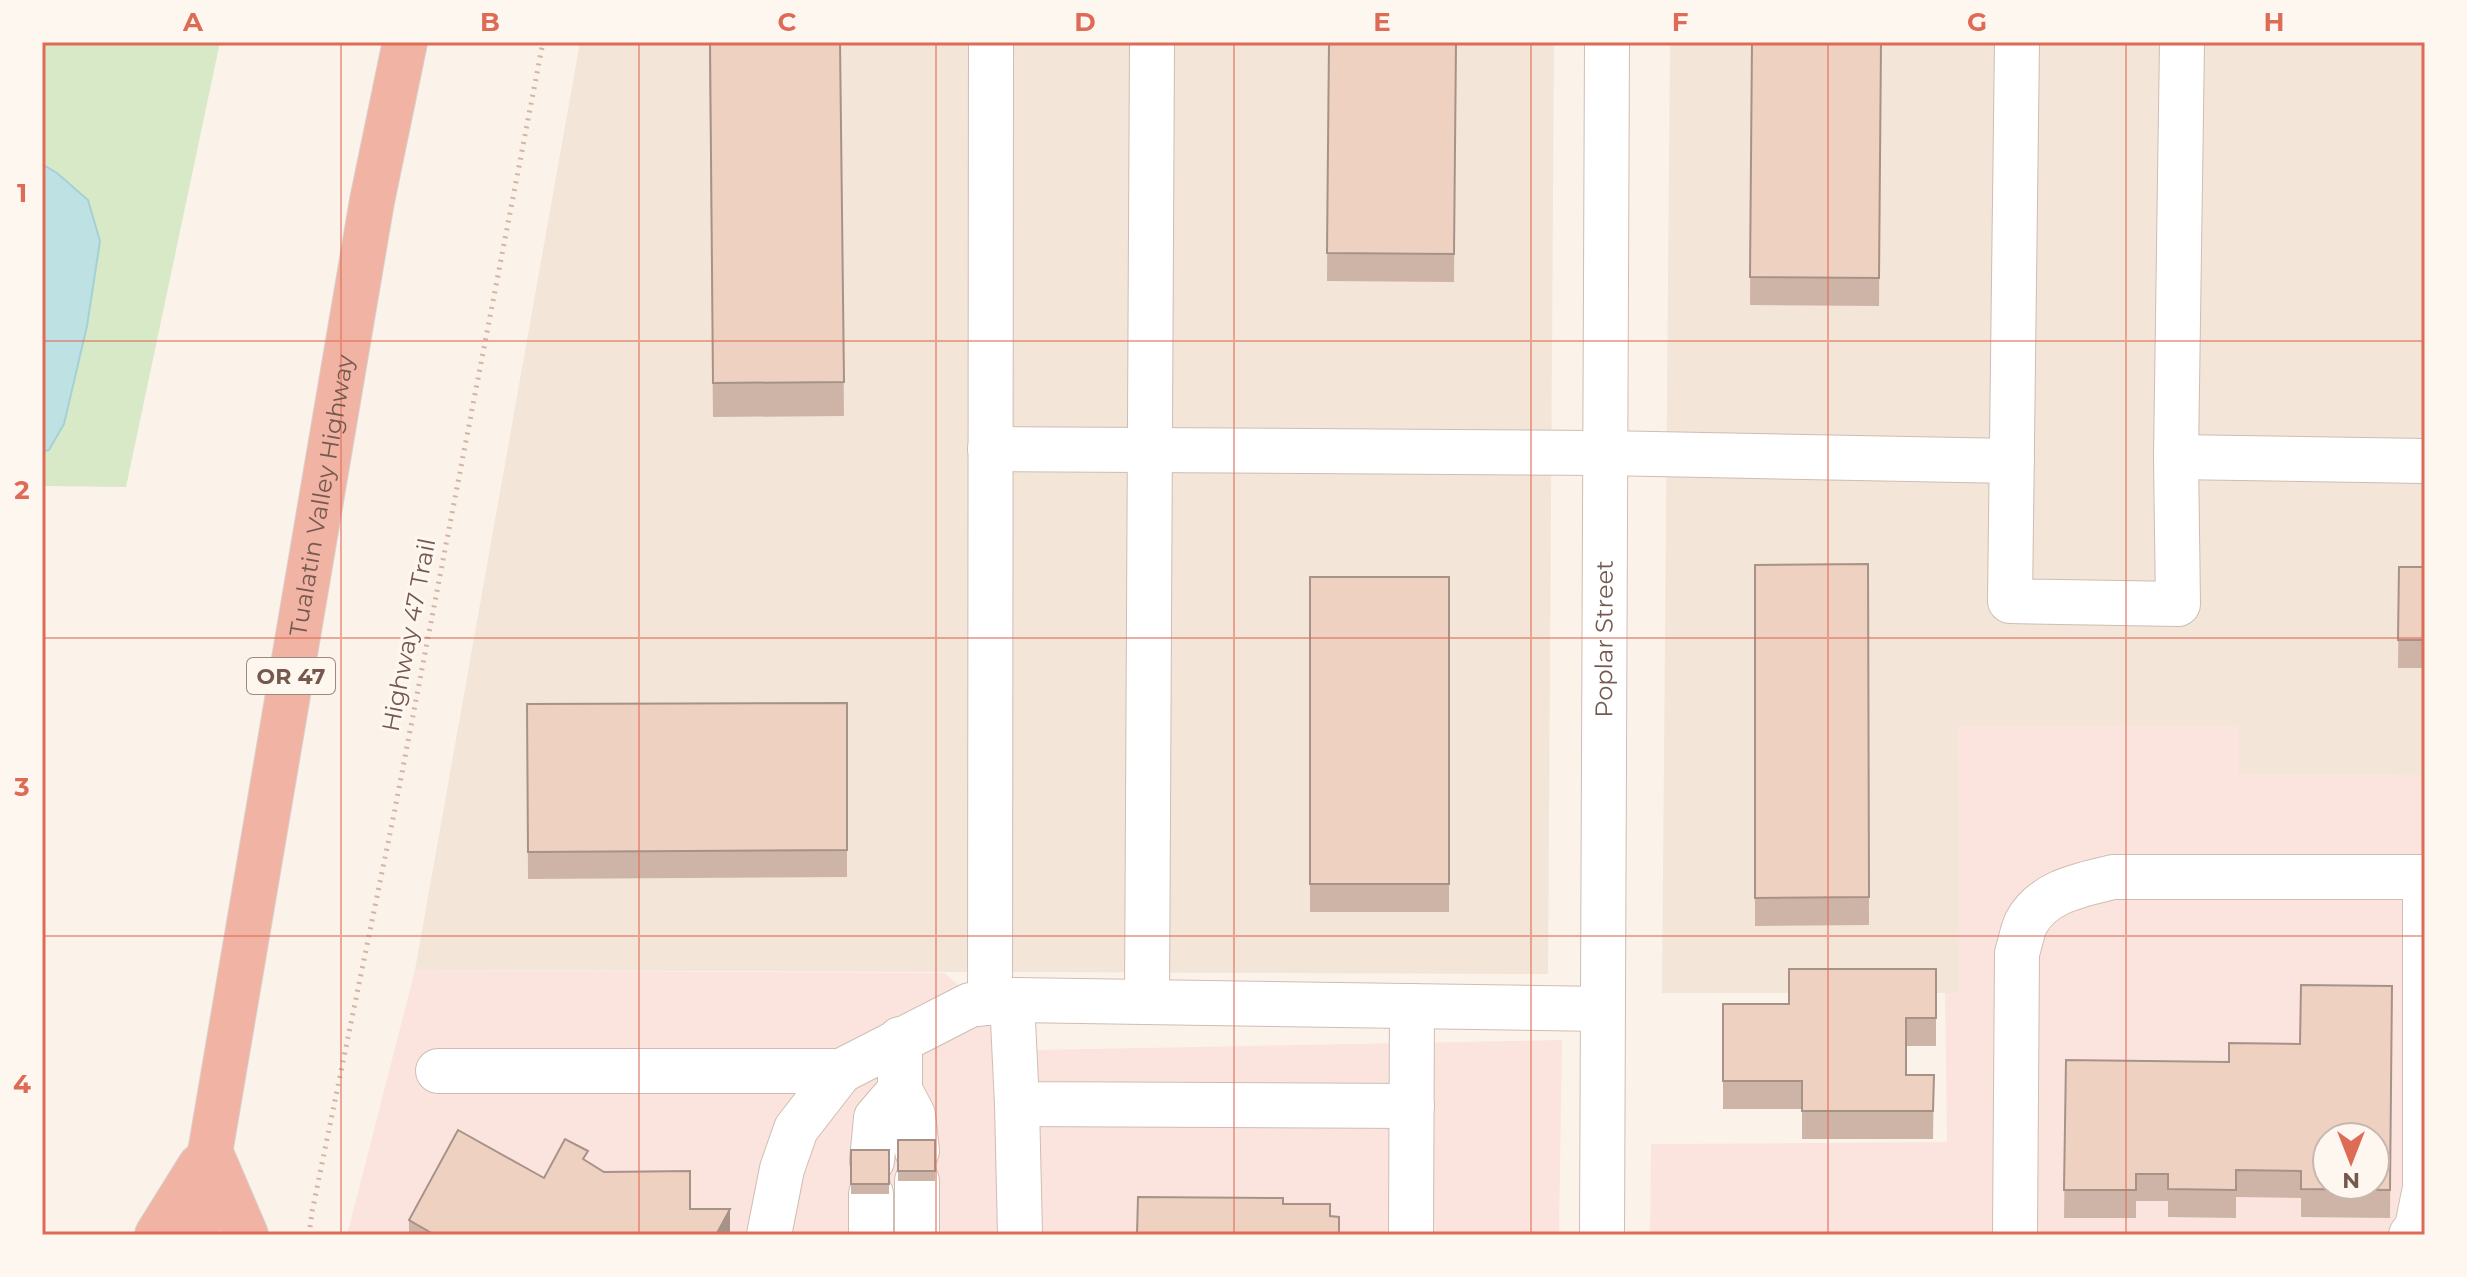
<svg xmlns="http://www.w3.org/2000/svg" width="2467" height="1277" viewBox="0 0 2467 1277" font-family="Montserrat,sans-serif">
<rect width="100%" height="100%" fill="#fbf3e9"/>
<g fill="#f3e5d8">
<path d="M580 42H1554L1548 974 415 970Z"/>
<path d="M1670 42H2425V775L2238 774V726H1959V993H1662Z"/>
</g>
<g fill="#fbe4de" fill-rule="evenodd">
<path d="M1958 726H2239L2238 774 2425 775V1235H1650L1651 1144 1947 1142 1945 993 1959 992ZM2327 1137H2375V1185H2327Z"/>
<path d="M415 970 944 973 1036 1050 1562 1040 1559 1235H347Z"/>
</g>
<path fill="#d8e9c8" d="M42 42H220L126 487 42 486Z"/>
<path fill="#bee1e4" stroke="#a5d1d5" stroke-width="2" d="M42 164 57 173 88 200 100 241 87 326 64 424 49 450 42 452Z"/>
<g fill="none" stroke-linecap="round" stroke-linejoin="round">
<g stroke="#cfbdb2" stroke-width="46">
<g id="minor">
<path d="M2017 42 2010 601 2178 604 2176 457 2182 42"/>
<path d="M990 449 1604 453 2012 461"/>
<path d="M2176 457 2425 461"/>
<path d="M1012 1000 1017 1104 1412 1106"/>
<path d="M1147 1002 1152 42"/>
<path d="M990 1003 991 42"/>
<path d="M900 1039V1090L913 1115 917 1151"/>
<path d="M438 1071H841L970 1005 1012 1000 1603 1009"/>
<path d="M1017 1104 1020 1235"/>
<path d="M872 1161 876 1118 900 1090"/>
<path d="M917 1181V1235"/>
<path d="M871 1194V1235"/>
<path d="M769 1235 782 1169 796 1129 841 1071"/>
<path d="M1411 1235 1412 1006"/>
<path id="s1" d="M1602 1235 1607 42"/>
<path d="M2015 1235 2017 953C2020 944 2022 932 2026 923 2043 891 2081 885 2113 877H2425"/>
<path d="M2411 1235 2417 1227 2425 1188V877"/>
</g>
</g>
<g stroke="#d8d1cd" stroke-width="46">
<g id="highway">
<path d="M210 1151 246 1235"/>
<path d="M157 1235 200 1166"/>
<path id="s2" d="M196 1235 372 201 405 42"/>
</g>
</g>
<path stroke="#d4b4a5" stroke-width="5" stroke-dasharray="2 6" stroke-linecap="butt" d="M309 1235 312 1212 394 814 543 42"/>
<use href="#minor" stroke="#fff" stroke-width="44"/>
<use href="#highway" stroke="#f1b3a4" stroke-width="44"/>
</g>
<g fill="#ceb4a7">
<path d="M709 42H840L844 416 713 417Z"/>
<path d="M1329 42H1456L1454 282 1327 281Z"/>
<path d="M1752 42H1881L1879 306 1750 305Z"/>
<path d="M1868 564 1869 925 1755 926V565Z"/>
<path d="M2399 567H2425V668H2398Z"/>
<rect x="1310" y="577" width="139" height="335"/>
<path d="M847 703V877L528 879 527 704Z"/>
<path d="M1936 969V1046H1906V1075H1934L1933 1139H1802V1109H1723V1004H1789Z"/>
<path d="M2392 986 2390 1218 2301 1217V1198L2236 1197V1218L2168 1217V1201H2136V1218H2064L2066 1060 2229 1062 2300 1044Z"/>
<rect x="898" y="1140" width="37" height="41"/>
<rect x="851" y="1150" width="38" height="44"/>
<path d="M588 1162 604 1172 690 1209 730 1235H409V1220L544 1178Z"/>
</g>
<path fill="#a79288" d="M730 1209V1235H716Z"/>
<g fill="#efd1c2" stroke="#a79288" stroke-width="2" fill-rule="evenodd">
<path d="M710 42H840L844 382 713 383Z"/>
<path d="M1329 42H1456L1454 254 1327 253Z"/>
<path d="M1752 42H1881L1879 278 1750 277Z"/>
<path d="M1868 564 1869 897 1755 898V565Z"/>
<path d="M2399 567H2425V640H2398Z"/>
<rect x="1310" y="577" width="139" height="307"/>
<path d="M847 703V850L528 852 527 704Z"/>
<path d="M1789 969H1936V1018H1906V1075H1934L1933 1111H1802V1081H1723V1004H1789Z"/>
<path d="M2301 985 2392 986 2390 1190 2301 1189V1171L2236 1170V1190L2168 1189V1174H2136V1190H2064L2066 1060 2229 1062V1043L2300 1044ZM2327 1137H2375V1185H2327Z"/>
<path d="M458 1130 544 1178 565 1139 588 1151 583 1159 604 1172 690 1171V1209H730L716 1235H435L409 1220Z"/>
<rect x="898" y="1140" width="37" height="31"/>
<rect x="851" y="1150" width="38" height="34"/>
<path d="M1138 1197 1283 1198V1204H1330V1216L1339 1217V1235H1137Z"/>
</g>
<path fill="none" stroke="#dd6b56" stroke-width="2" stroke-opacity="0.55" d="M341 42V1235M639 42V1235M936 42V1235M1234 42V1235M1531 42V1235M1828 42V1235M2126 42V1235M42 341H2425M42 638H2425M42 936H2425"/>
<g text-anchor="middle" stroke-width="6" stroke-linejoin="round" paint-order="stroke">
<rect fill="#fef7f0" stroke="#9e887f" stroke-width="2" x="247" y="658" width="88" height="36" rx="6"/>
<g font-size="22" font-weight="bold" fill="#75594e">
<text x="291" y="684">OR 47</text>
</g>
<g font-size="24" fill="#75594e" stroke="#fef7f0">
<text dy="8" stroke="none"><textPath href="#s2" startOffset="750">Tualatin Valley Highway</textPath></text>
<text transform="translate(409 635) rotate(-79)" y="8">Highway 47 Trail</text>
<text dy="8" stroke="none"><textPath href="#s1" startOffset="596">Poplar Street</textPath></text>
</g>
</g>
<rect width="2467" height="1277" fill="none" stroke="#fef7f0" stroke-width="88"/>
<g transform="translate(2351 1161) rotate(180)"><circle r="38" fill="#fef7f0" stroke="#c7b8af" stroke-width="2"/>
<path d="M0-6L14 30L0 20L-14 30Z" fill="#dd6b56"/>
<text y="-12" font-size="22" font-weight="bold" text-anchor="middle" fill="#75594e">N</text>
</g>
<rect x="44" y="44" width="2379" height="1189" fill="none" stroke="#dd6b56" stroke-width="3"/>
<g font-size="26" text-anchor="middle" font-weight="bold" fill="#dd6b56">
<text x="193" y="31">A</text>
<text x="490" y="31">B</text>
<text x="787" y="31">C</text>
<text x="1085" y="31">D</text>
<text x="1382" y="31">E</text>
<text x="1680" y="31">F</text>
<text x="1977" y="31">G</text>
<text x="2274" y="31">H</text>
<text x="22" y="202">1</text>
<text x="22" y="499">2</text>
<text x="22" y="796">3</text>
<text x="22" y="1093">4</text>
</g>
</svg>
